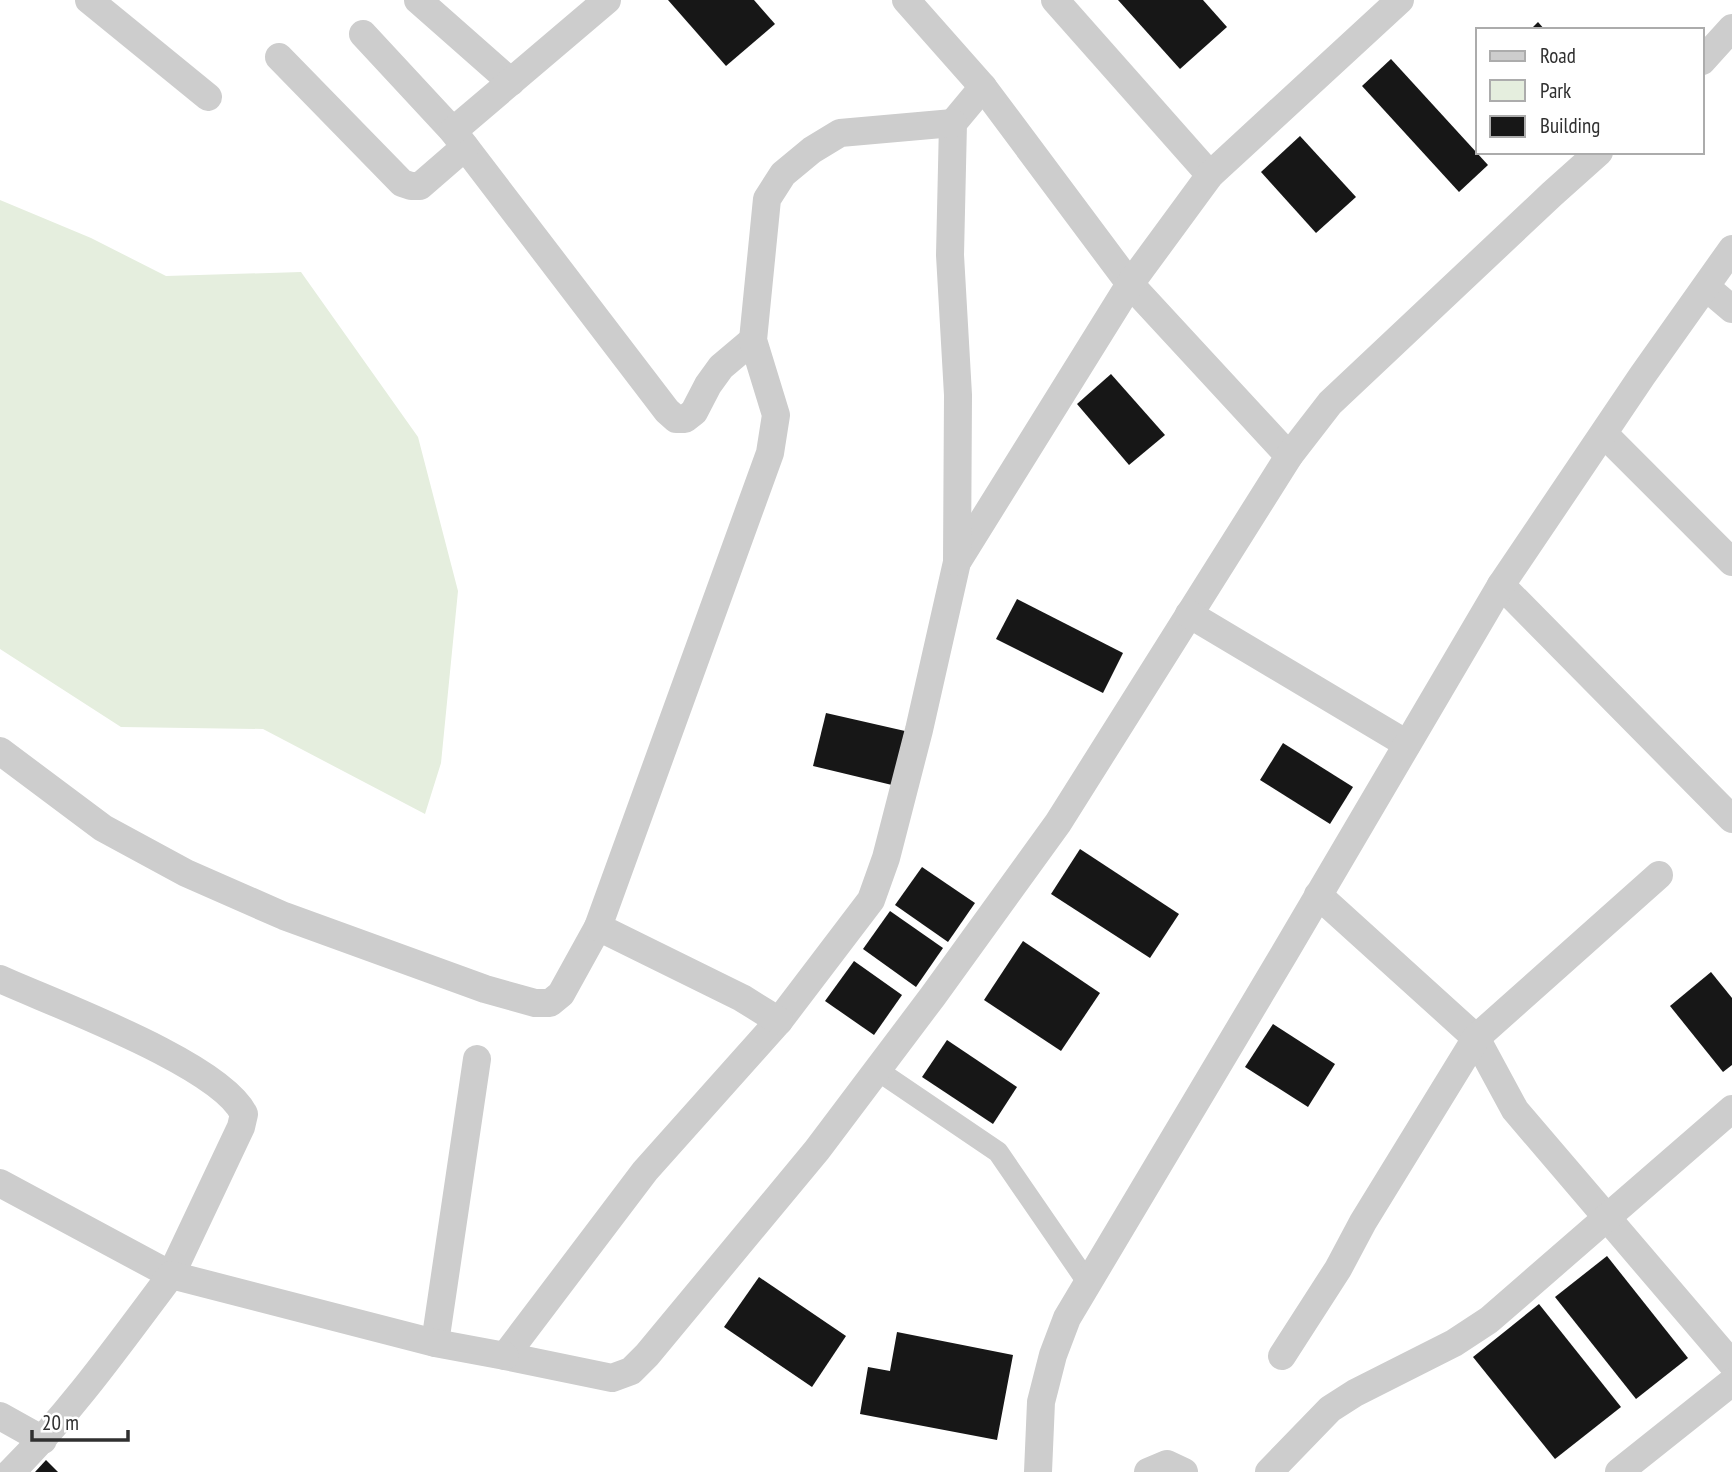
<svg xmlns="http://www.w3.org/2000/svg" width="1732" height="1472" viewBox="0 0 1732 1472" font-family="'PT Sans Narrow',sans-serif">
<rect width="100%" height="100%" fill="#fff"/>
<path fill="#e5eede" d="M0 200 91 238 166 276 301 272 418 437 458 591 441 763 425 814 263 729 121 727 0 649Z"/>
<g fill="#171717">
<path d="M668 0H754L775 24 726 66Z"/>
<path d="M1118 0H1203L1227 27 1180 69Z"/>
<path d="M1538 22 1545 30H1530Z"/>
<path d="M1391 59 1488 165 1459 192 1362 86Z"/>
<path d="M1300 136 1356 197 1316 233 1261 172Z"/>
<path d="M1111 374 1165 435 1129 465 1077 404Z"/>
<path d="M1017 599 1123 653 1103 693 996 639Z"/>
<path d="M826 713 905 731 892 785 813 766Z"/>
<path d="M1283 743 1353 787 1330 824 1260 780Z"/>
<path d="M1080 849 1179 914 1150 958 1051 894Z"/>
<path d="M922 867 975 903 948 942 895 905Z"/>
<path d="M890 911 943 948 916 987 863 949Z"/>
<path d="M1023 941 1100 993 1061 1051 984 1000Z"/>
<path d="M854 961 902 995 874 1035 825 1001Z"/>
<path d="M1711 972 1732 998V1065L1723 1072 1670 1006Z"/>
<path d="M1273 1024 1335 1064 1308 1107 1245 1067Z"/>
<path d="M947 1040 1017 1087 993 1124 922 1077Z"/>
<path d="M1607 1256 1688 1358 1636 1399 1555 1297Z"/>
<path d="M759 1277 846 1336 812 1387 724 1327Z"/>
<path d="M1539 1304 1621 1407 1555 1459 1473 1357Z"/>
<path d="M897 1332 1013 1355 997 1440 860 1414 868 1367 890 1371Z"/>
<path d="M46 1460 58 1472H35Z"/>
</g>
<g fill="none" stroke-linecap="round" stroke-linejoin="round">
<path stroke="#cdcdcd" stroke-width="21" d="M877 1070 998 1152 1088 1283"/>
<g stroke="#cdcdcd" stroke-width="28">
<path d="M89 0 208 97"/>
<path d="M418 0 511 82"/>
<path d="M906 0 983 87 1130 284 1289 456"/>
<path d="M1055 0 1210 175"/>
<path d="M1400 0 1210 175 1130 284 957 562 919 730 886 858 871 900 779 1021 645 1171 505 1356 612 1378 631 1371 647 1355 817 1150 933 996 1058 823 1289 456 1330 403 1552 194 1599 152"/>
<path d="M363 34 453 131 667 411 676 419H685L694 412 708 385 721 367 753 340"/>
<path d="M279 57 402 183 411 186H420L465 147"/>
<path d="M1702 61 1732 28"/>
<path d="M453 131 607 0"/>
<path d="M1706 287 1732 309"/>
<path d="M1604 434 1732 562"/>
<path d="M957 562 958 395 950 255 953 123 983 87"/>
<path d="M1501 585 1732 819"/>
<path d="M1189 614 1407 744"/>
<path d="M0 751 103 828 186 873 284 916 485 989 535 1003H550L561 994 598 927"/>
<path d="M1318 895 1476 1038 1515 1110 1732 1364"/>
<path d="M0 979C55 1004 220 1064 244 1114L241 1127 171 1275 0 1183"/>
<path d="M779 1021 742 998 598 927 770 453 776 415 753 340 767 199 783 174 812 150 840 133 953 123"/>
<path d="M435 1343 477 1059"/>
<path d="M1282 1356 1338 1269 1363 1222 1476 1038 1659 875"/>
<path d="M0 1416 43 1440"/>
<path d="M11 1472C71 1412 120 1343 171 1275L435 1343 505 1356"/>
<path d="M1038 1472 1041 1402 1053 1355 1067 1318 1284 954 1501 585 1642 376 1732 249"/>
<path d="M1148 1472 1167 1464 1184 1472"/>
<path d="M1269 1472 1330 1409 1355 1393 1454 1343 1489 1320 1732 1109"/>
<path d="M1619 1472 1732 1382"/>
</g>
</g>
<rect x="1476" y="28" width="228" height="126" fill="#ffffff" stroke="#acacac" stroke-width="2"/>
<rect x="1490" y="51" width="35" height="10" fill="#cdcdcd" stroke="#acacac" stroke-width="2"/>
<text x="1540" y="63" font-size="21" fill="#303030">Road</text>
<rect x="1490" y="80" width="35" height="21" fill="#e5eede" stroke="#acacac" stroke-width="2"/>
<text x="1540" y="98" font-size="21" fill="#303030">Park</text>
<rect x="1490" y="116" width="35" height="21" fill="#171717" stroke="#acacac" stroke-width="2"/>
<text x="1540" y="133" font-size="21" fill="#303030">Building</text>
<path d="M32 1430v10h96v-10" fill="none" stroke="#303030" stroke-width="3.5"/>
<text x="42" y="1430" font-size="21" fill="#303030" stroke="#ffffff" stroke-width="5" paint-order="stroke">20 m</text>
</svg>
